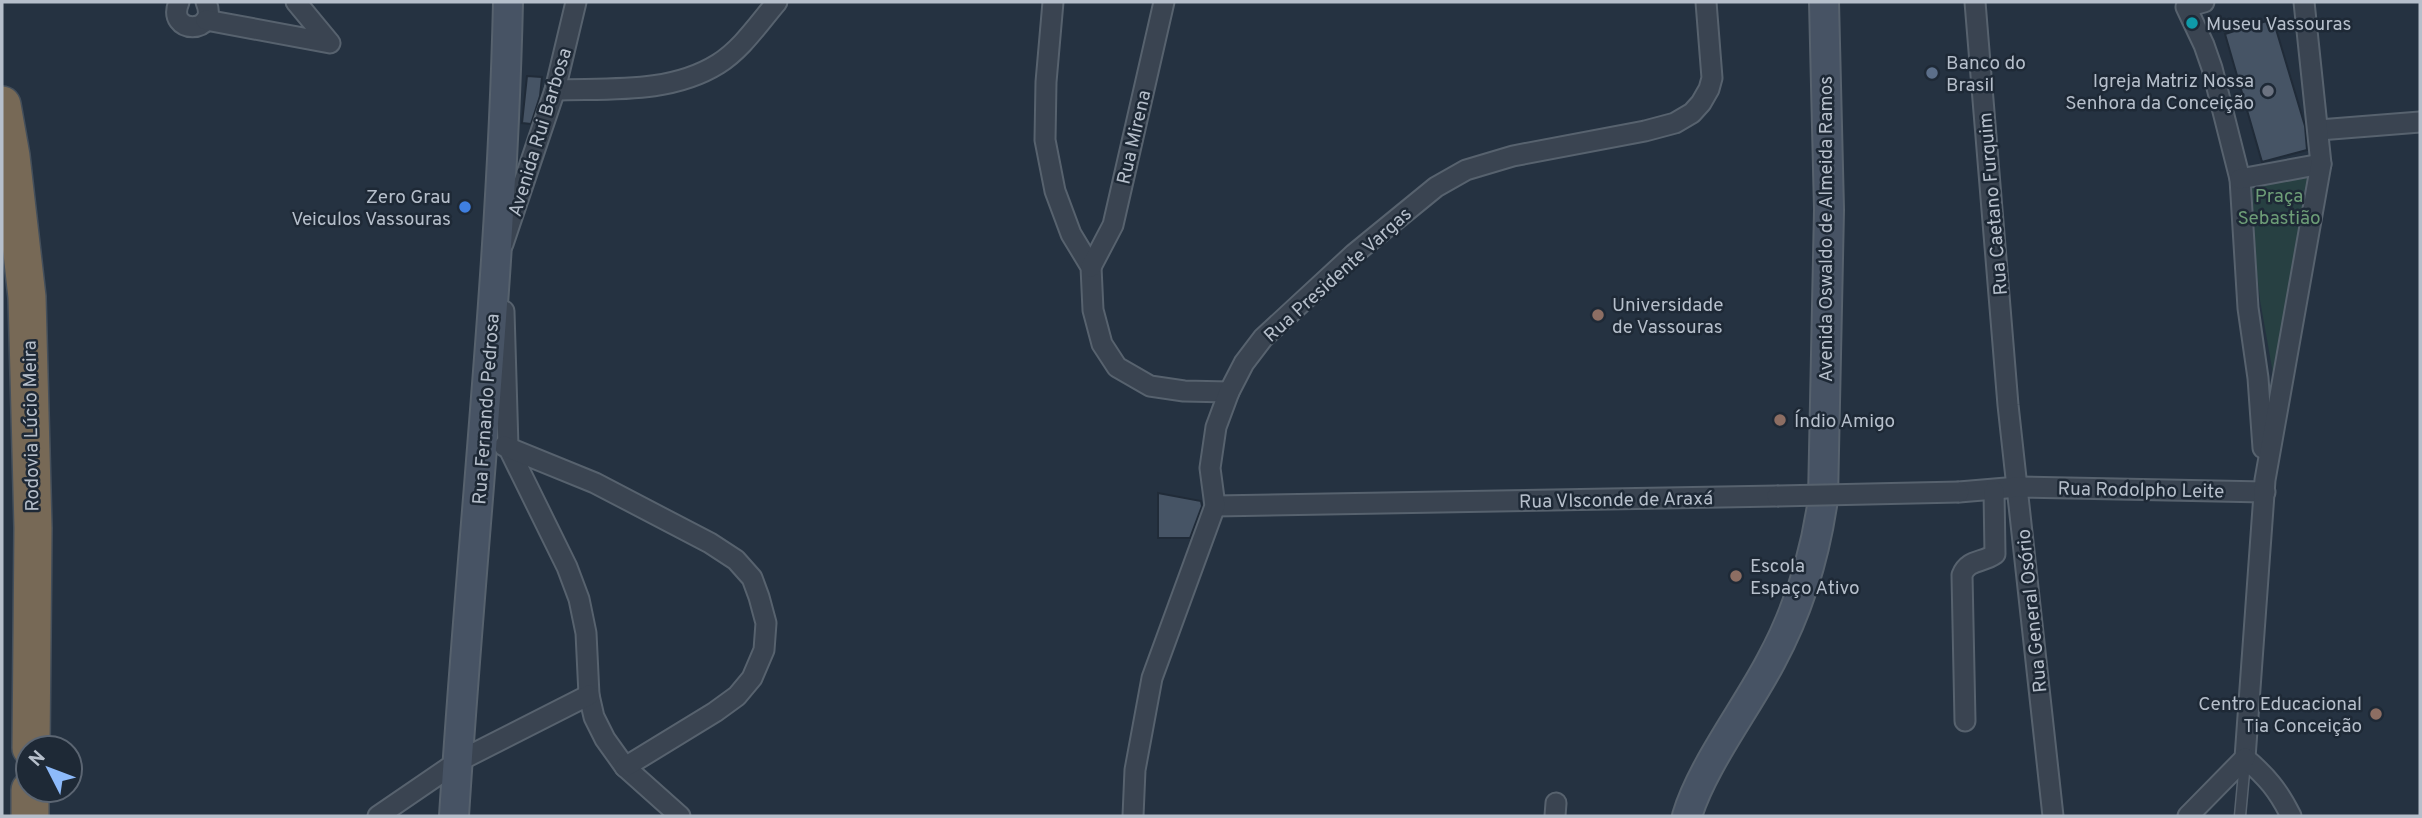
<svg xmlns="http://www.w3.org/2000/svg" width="2422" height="818" viewBox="0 0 2422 818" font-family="Overpass,sans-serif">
<rect width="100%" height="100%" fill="#253241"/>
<path fill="#274042" d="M2313 172 2291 300 2279 343 2274 379 2260 300 2247 183Z"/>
<g fill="#465465" stroke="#202b38" stroke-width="2">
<path d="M2273 19 2305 126 2307 150 2262 162 2225 34Z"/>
<path d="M527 76 542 77 540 96 531 124 522 123Z"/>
<path d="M1158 493 1201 501 1202 506 1190 538H1158Z"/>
</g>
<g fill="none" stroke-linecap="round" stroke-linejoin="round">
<g stroke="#57626e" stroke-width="13">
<path id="lane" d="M2240 816 2245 762"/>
</g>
<g stroke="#57626e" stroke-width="23">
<g id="street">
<path d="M179 2C165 35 220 35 206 2"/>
<path d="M1053 2 1046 82 1045 140 1055 191 1071 234 1091 267 1093 310 1102 344 1117 367 1150 386 1184 391 1229 392"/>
<path d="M1975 2 2008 405 2053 816"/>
<path d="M2204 2 2186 7 2204 45 2212 68 2240 179 2248 308 2258 378 2263 448"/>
<path d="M206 20 330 43 296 2"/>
<path d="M555 90C609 88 670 94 718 64 742 49 759 23 777 2"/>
<path d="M2319 130 2420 122"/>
<path d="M2240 179 2321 164"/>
<path d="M503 244 555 90 576 2"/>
<path d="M1091 267 1113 225 1164 2"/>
<path d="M504 311 508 447 567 567 579 599 586 633 589 695 594 717 605 739 625 767 680 816"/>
<path d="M504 446 595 483 710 543 736 560 752 578 759 597 766 623 764 650 752 678 737 696 715 712 625 767"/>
<path d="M1959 492 2018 487 2265 492"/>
<path d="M1215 506 1777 496"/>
<path d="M1965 721 1962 575C1968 559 1983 563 1995 554L1994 491"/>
<path d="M2245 758 2265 480 2321 164 2304 2"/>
<path d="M2245 758C2267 777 2278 790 2291 816"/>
<path d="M378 816 457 762 589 695"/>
<path d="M1133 816 1135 770 1152 678 1215 506 1210 468 1216 427 1229 392 1244 363 1263 338 1354 254 1436 187 1466 170 1513 156 1645 131 1675 123 1692 113 1701 103 1709 89 1712 78 1706 2"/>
<path d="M1555 816 1556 803"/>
<path d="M2188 816 2245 758"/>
</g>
</g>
<g stroke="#57626e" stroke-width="32">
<g id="secondary">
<path d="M454 816C471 545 502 274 508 2"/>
<path d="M1687 816C1702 766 1746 709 1771 661 1798 611 1815 556 1823 499L1829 210 1824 2"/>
</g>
</g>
<g stroke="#444f5b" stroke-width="40">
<g id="highway">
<path d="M2 105 11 156 27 297 33 528 31 748"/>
<path d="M30 816V790"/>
</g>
</g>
<use href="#lane" stroke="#3a4451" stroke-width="10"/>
<use href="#street" stroke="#3a4451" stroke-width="19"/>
<use href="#secondary" stroke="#475364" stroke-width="28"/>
<use href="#highway" stroke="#776956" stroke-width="37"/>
<g stroke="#57626e" stroke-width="23" stroke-linecap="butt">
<path id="street-bridge" d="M1777 496 1959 492"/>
</g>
<use href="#street-bridge" stroke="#3a4451" stroke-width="19"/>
</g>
<circle fill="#0f9aa8" stroke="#1e2936" stroke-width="2.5" cx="2192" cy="23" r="7"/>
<circle fill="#5c6f8a" stroke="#1e2936" stroke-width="2.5" cx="1932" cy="73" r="7"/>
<circle fill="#6b7280" stroke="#1e2936" stroke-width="2.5" cx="2268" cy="91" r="7"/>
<circle fill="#3f7fe0" stroke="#1e2936" stroke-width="2.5" cx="465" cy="207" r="7"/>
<g fill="#8d6e63" stroke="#1e2936" stroke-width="2.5">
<circle cx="1598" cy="315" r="7"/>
<circle cx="1780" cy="420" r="7"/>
<circle cx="1736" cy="576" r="7"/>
<circle cx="2376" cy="714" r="7"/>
</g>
<g text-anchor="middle" stroke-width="5" stroke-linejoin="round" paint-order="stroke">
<g font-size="19" fill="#b6bfcb" stroke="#1e2936" text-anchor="start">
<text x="2206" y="30">Museu Vassouras</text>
<text x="1946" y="69">Banco do<tspan x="1946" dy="22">Brasil</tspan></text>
<text x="2254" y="87" text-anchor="end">Igreja Matriz Nossa<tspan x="2254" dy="22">Senhora da Conceição</tspan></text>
<text x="451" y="203" text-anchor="end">Zero Grau<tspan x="451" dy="22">Veiculos Vassouras</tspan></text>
<text x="1612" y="311">Universidade<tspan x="1612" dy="22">de Vassouras</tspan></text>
<text x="1794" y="427">Índio Amigo</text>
<text x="1750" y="572">Escola<tspan x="1750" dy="22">Espaço Ativo</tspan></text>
<text x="2362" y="710" text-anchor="end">Centro Educacional<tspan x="2362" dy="22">Tia Conceição</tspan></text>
</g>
<g font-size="19" fill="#b6bfcb" stroke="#1e2936">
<text transform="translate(539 132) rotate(-73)" y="7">Avenida Rui Barbosa</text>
<text transform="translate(1133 137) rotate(-77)" y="7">Rua Mirena</text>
<text transform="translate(1992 204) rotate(-95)" y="7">Rua Caetano Furquim</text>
<text transform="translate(1825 229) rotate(-90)" y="7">Avenida Oswaldo de Almeida Ramos</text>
<text transform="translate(1337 274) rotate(-42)" y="7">Rua Presidente Vargas</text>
<text transform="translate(485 409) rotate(-86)" y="7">Rua Fernando Pedrosa</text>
<text transform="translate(30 426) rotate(-91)" y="7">Rodovia Lúcio Meira</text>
<text transform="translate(2141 489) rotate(1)" y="7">Rua Rodolpho Leite</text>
<text transform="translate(1616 499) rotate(-1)" y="7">Rua VIsconde de Araxá</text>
<text transform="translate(2031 611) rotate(-96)" y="7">Rua General Osório</text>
</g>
<g font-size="19" fill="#6d9d77" stroke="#1e2936">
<text x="2279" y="202">Praça<tspan x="2279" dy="22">Sebastião</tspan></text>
</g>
</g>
<rect width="2422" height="818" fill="none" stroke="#b6bfcb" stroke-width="7"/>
<g transform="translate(49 769) rotate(312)"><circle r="33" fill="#1e2936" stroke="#5b6572" stroke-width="2"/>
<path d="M0-5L12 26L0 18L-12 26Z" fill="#8dbafa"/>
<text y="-10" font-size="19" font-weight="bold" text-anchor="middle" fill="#b6bfcb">N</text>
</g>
</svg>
